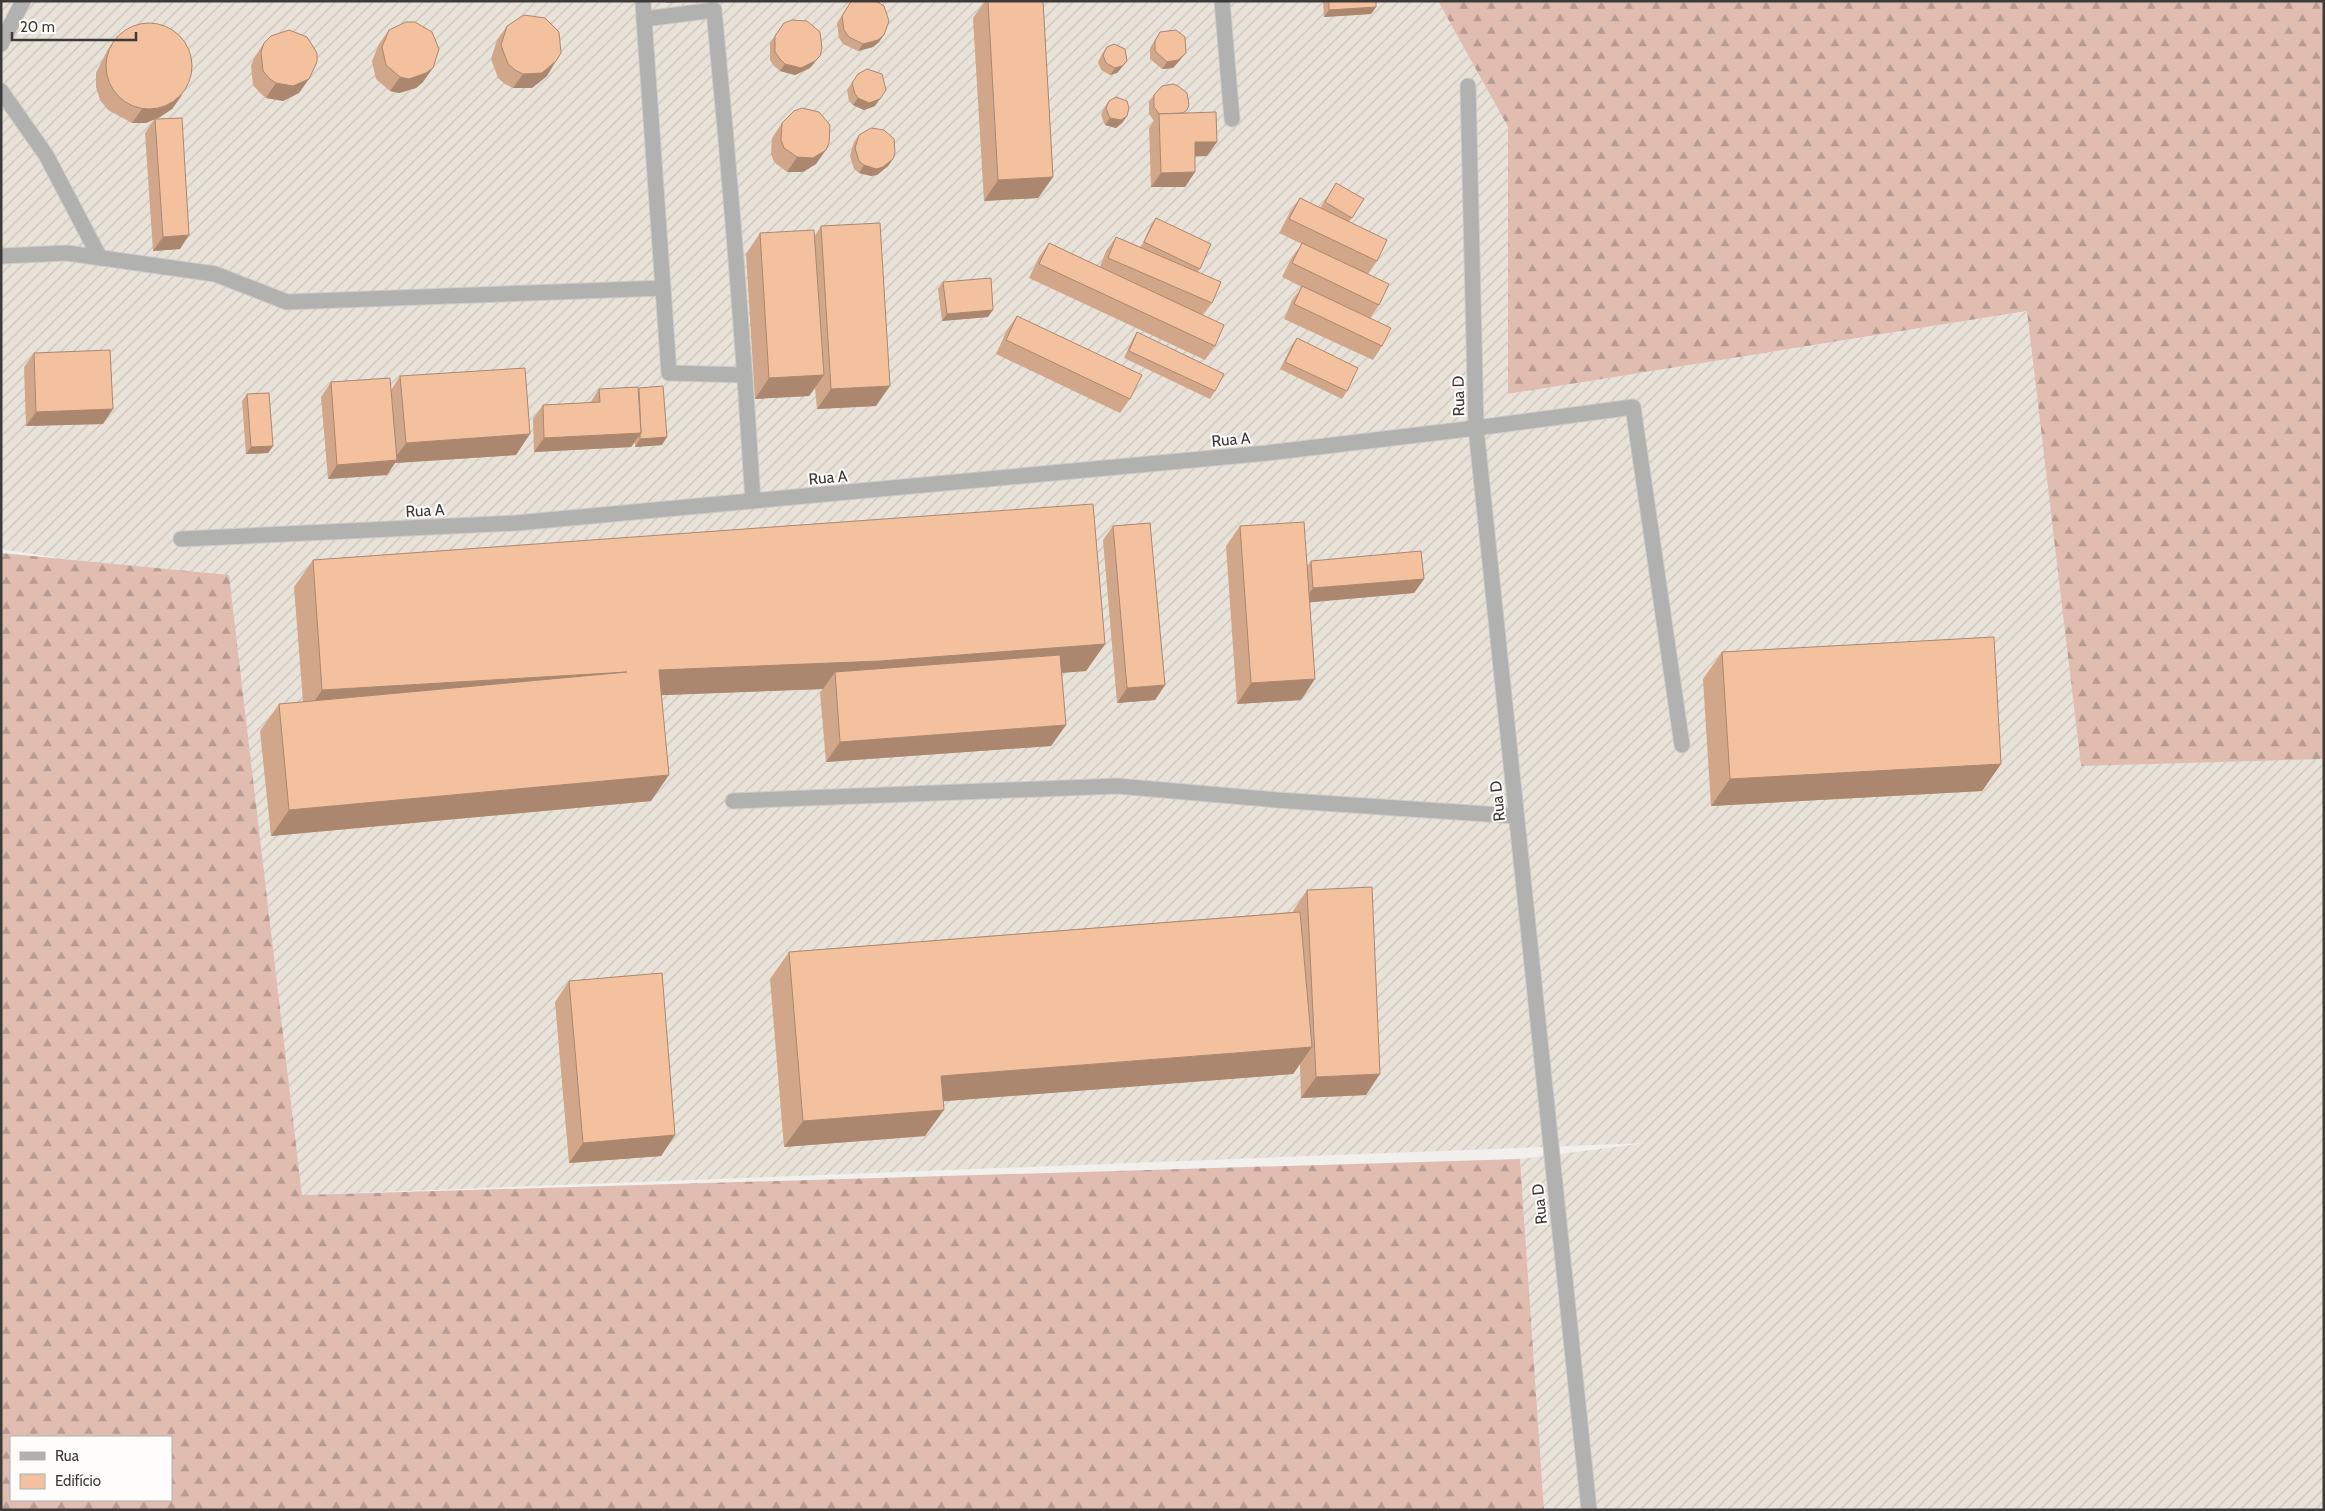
<svg xmlns="http://www.w3.org/2000/svg" width="2325" height="1511" viewBox="0 0 2325 1511" font-family="Cabin,sans-serif">
<defs>
<pattern id="industrial-furrows" width="10" height="10" patternUnits="userSpaceOnUse" patternTransform="scale(1.25)"><rect width="10" height="10" fill="#e9e2d9"/><path d="M-1 1l2-2M0 10L10 0M9 11l2-2" fill="none" stroke="#c9c3bb"/></pattern>
<pattern id="forest-firs" width="22" height="20" patternUnits="userSpaceOnUse" patternTransform="scale(1.25)"><rect width="22" height="20" fill="#e0bcb1"/><path d="M5 1l3.5 6h-7zM16 11l3.5 6h-7z" fill="#b79a91"/></pattern>
</defs>
<rect width="100%" height="100%" fill="#f2f0ed"/>
<path fill="url(#industrial-furrows)" d="M1 1H1438L1508 127V394L2028 311 2081 766 2324 756V1510H1544L1520 1159 1646 1143 302 1195 230 585 1 549Z"/>
<g fill="url(#forest-firs)" fill-rule="evenodd">
<path d="M1438 1H2324V759L2081 766 2027 311 1508 394V127Z"/>
<path d="M1 553 229 575 302 1195 1520 1159 1544 1510H1ZM11 1437H171V1500H11Z"/>
</g>
<g fill="none" stroke-linecap="round" stroke-linejoin="round">
<g stroke="#ceccc9" stroke-width="17">
<g id="lane">
<path d="M643 1 644 19"/>
<path d="M1222 1 1232 119"/>
<path d="M1 44 23 1"/>
<path d="M1 91 46 155 100 258"/>
<path d="M1 256 67 253 215 274 287 302 663 288"/>
<path d="M745 375 669 373 644 19 714 10C730 174 743 337 753 501"/>
<path d="M1476 428 1633 407 1682 745"/>
<path d="M733 801 1117 786 1277 800 1516 816"/>
</g>
</g>
<g stroke="#ceccc9" stroke-width="17">
<g id="street">
<path d="M1468 86 1476 428 1589 1510"/>
<path d="M181 539 516 523 1267 453 1476 428"/>
</g>
</g>
<use href="#lane" stroke="#b1b1b0" stroke-width="15"/>
<use href="#street" stroke="#b1b1b0" stroke-width="15"/>
</g>
<g fill="#d2a688">
<path d="M985 1H1043L1053 177 1038 198 984 201 973 18Z"/>
<path d="M1323 1H1376V7L1371 14 1324 17Z"/>
<path d="M850 3 879 42 873 47 858 51 843 44 839 38 837 23Z"/>
<path d="M784 23 814 63 810 68 795 75 780 71 774 66 770 60V43Z"/>
<path d="M507 26 547 76 532 88H513L505 84 498 78 491 59 497 40Z"/>
<path d="M389 30 423 82 416 88 399 93 390 91 376 79 372 61 379 44Z"/>
<path d="M1160 32 1180 60 1173 68 1162 69 1150 59V48Z"/>
<path d="M118 35 182 95 172 109 160 117 156 119 180 249 153 251 145 133 155 119 146 123H132L108 110 100 100 96 87V73L108 49Z"/>
<path d="M264 43 299 93 283 101 266 98 260 93 253 85 251 66 254 58Z"/>
<path d="M1107 47 1127 61 1117 73 1110 75 1101 70 1098 62 1102 54Z"/>
<path d="M858 74 875 106 864 110 853 105 849 101 847 90Z"/>
<path d="M1154 95 1185 113 1207 156H1195V172L1185 187H1151L1149 128 1154 121 1149 114V102Z"/>
<path d="M1109 101 1127 116 1122 123 1116 128 1105 125 1101 115 1104 108Z"/>
<path d="M782 123 816 164 803 172H787L774 162 771 154 772 138Z"/>
<path d="M859 135 893 159 888 166 877 175 871 176 859 173 854 169 850 156 854 142Z"/>
<path d="M1336 183 1352 218 1349 222 1377 261 1368 274 1379 305 1370 318 1382 346 1373 360 1284 319 1292 300 1302 287 1282 277 1292 257 1302 244 1279 233 1290 212 1300 198 1320 208Z"/>
<path d="M1156 218 1200 269 1198 272 1212 303 1203 315 1215 346 1205 360 1029 278 1039 257 1049 243 1100 267 1106 251 1116 237 1141 247 1151 225Z"/>
<path d="M821 226 876 406 817 409 815 388 809 396 755 399 746 254 760 233 815 236Z"/>
<path d="M943 282 988 317 942 321 938 289Z"/>
<path d="M1017 316 1130 399 1120 413 996 354 1007 330Z"/>
<path d="M1137 332 1215 391 1210 399 1124 358 1132 340Z"/>
<path d="M1297 338 1347 391 1342 399 1280 369 1292 345Z"/>
<path d="M34 353 103 424 26 426 24 367Z"/>
<path d="M400 376 516 455 395 463 387 475 328 479 321 397 331 382 391 390Z"/>
<path d="M599 389 662 445 635 447V442L631 447 534 452 533 419 543 405 590 403Z"/>
<path d="M247 394 273 446 268 453 246 454 242 401Z"/>
<path d="M1113 526 1165 685 1155 700 1117 703 1103 540Z"/>
<path d="M1240 526 1307 566 1311 561 1424 579 1414 593 1310 602 1301 700 1237 704 1226 546Z"/>
<path d="M313 560 1105 644 1086 671 1061 673 1066 725 1051 746 826 762 820 693 823 689 661 695 651 801 271 836 260 731 279 704 303 702 294 587Z"/>
<path d="M1722 652 2001 764 1982 791 1711 806 1703 679Z"/>
<path d="M1307 890 1366 1095 1301 1098 1300 1064 1293 1074 943 1101 925 1136 784 1147 770 979 789 952 1293 912V911Z"/>
<path d="M569 981 675 1135 661 1156 569 1163 555 1002Z"/>
</g>
<g fill="#ab876f">
<path d="M668 1H700L666 3Z"/>
<path d="M1376 7 1371 14 1324 17 1329 10Z"/>
<path d="M884 35 879 42 873 47 858 51 863 44Z"/>
<path d="M1186 53 1180 60 1173 68 1162 69 1167 62Z"/>
<path d="M820 56 810 68 795 75 780 71 785 64Z"/>
<path d="M556 61 547 76 532 88H513L523 74Z"/>
<path d="M1127 61 1117 73 1110 75 1115 68Z"/>
<path d="M433 68 423 82 416 88 399 93 390 91 400 77Z"/>
<path d="M309 79 299 93 283 101 266 98 276 83Z"/>
<path d="M182 95 172 109 160 117 146 123H132L142 109Z"/>
<path d="M858 98 880 99 875 106 864 110 853 105Z"/>
<path d="M1127 116 1122 123 1116 128 1105 125 1110 118Z"/>
<path d="M1195 142H1217L1207 156 1185 157Z"/>
<path d="M826 150 816 164 803 172H787L797 157Z"/>
<path d="M893 159 888 166 877 175 871 176 859 173 864 165Z"/>
<path d="M1195 172 1185 187H1151L1161 173Z"/>
<path d="M1053 177 1038 198 984 201 998 180Z"/>
<path d="M189 235 180 249 153 251 163 237Z"/>
<path d="M993 310 988 317 942 321 947 314Z"/>
<path d="M824 375 809 396 755 399 769 378Z"/>
<path d="M890 386 876 406 817 409 831 389Z"/>
<path d="M113 409 103 424 26 426 36 412Z"/>
<path d="M641 433 631 447 534 452 544 438Z"/>
<path d="M530 434 516 455 395 463 387 475 328 479 337 465 393 461 406 443Z"/>
<path d="M667 437 662 445 635 447 640 439Z"/>
<path d="M273 446 268 453 246 454 251 447Z"/>
<path d="M1424 579 1414 593 1303 603 1313 588Z"/>
<path d="M1105 644 1086 671 861 688 835 672 823 689 640 696 659 670Z"/>
<path d="M627 672 304 717 322 690Z"/>
<path d="M1315 679 1301 700 1237 704 1251 683Z"/>
<path d="M1165 685 1155 700 1117 703 1127 688Z"/>
<path d="M1066 725 1051 746 826 762 840 742Z"/>
<path d="M2001 764 1982 791 1711 806 1730 779Z"/>
<path d="M669 775 651 801 271 836 289 810Z"/>
<path d="M1312 1047 1293 1074 922 1103 941 1076Z"/>
<path d="M1380 1074 1366 1095 1301 1098 1316 1077Z"/>
<path d="M944 1110 925 1136 784 1147 803 1121Z"/>
<path d="M675 1135 661 1156 569 1163 583 1143Z"/>
</g>
<g fill="#f4c19e" stroke="#ab876f">
<path d="M852 1H876L884 6 889 21 884 35 878 40 863 44 849 37 844 30 842 16 850 3Z"/>
<path d="M988 1H1043L1053 177 998 180Z"/>
<path d="M1329 1H1376V7L1329 10Z"/>
<path d="M524 15 545 18 559 32 561 53 556 61 542 73 523 74 515 70 508 64 501 45 507 26Z"/>
<path d="M792 20 807 21 820 32 822 48 820 56 815 61 801 68 785 64 780 59 775 52V36L784 23Z"/>
<path d="M406 22H415L432 32 439 49 433 68 426 73 409 79 400 77 386 65 382 47 389 30Z"/>
<circle cx="149" cy="66" r="43"/>
<path d="M289 30 307 37 317 53V62L309 79 293 86 276 83 270 79 263 71 261 52 264 43 271 36Z"/>
<path d="M1176 30 1185 37 1186 53 1178 60 1167 62 1155 51V41L1160 32Z"/>
<path d="M1114 44 1125 49 1127 61 1122 66 1115 68 1106 63 1103 55 1107 47Z"/>
<path d="M867 69 882 74 886 90 880 99 869 103 858 98 855 94 852 83 858 74Z"/>
<path d="M1173 84 1178 86 1187 93 1189 105 1187 110 1183 113 1159 114 1154 107V95L1162 86Z"/>
<path d="M1116 97 1127 101 1129 108 1127 116 1121 120 1110 118 1106 108 1109 101Z"/>
<path d="M802 108 819 112 830 125 829 143 826 150 813 158 797 157 784 148 781 140 782 123 794 111Z"/>
<path d="M1216 112 1217 142H1195V172L1161 173 1159 114Z"/>
<path d="M182 118 189 235 163 237 155 119Z"/>
<path d="M871 128 884 130 894 139 895 153 893 159 883 167 876 169 864 165 859 161 855 148 859 135Z"/>
<path d="M1336 183 1364 199 1352 218 1325 202Z"/>
<path d="M1300 198 1387 240 1377 261 1289 219Z"/>
<path d="M1156 218 1211 244 1200 269 1144 242Z"/>
<path d="M880 223 890 386 831 389 821 226Z"/>
<path d="M814 230 824 375 769 378 760 233Z"/>
<path d="M1116 237 1221 282 1212 303 1108 258Z"/>
<path d="M1049 243 1224 325 1215 346 1039 264Z"/>
<path d="M1302 243 1389 284 1379 305 1292 263Z"/>
<path d="M991 278 993 310 947 314 943 282Z"/>
<path d="M1302 286 1391 328 1382 346 1294 304Z"/>
<path d="M1017 316 1142 375 1130 399 1006 340Z"/>
<path d="M1137 332 1224 374 1215 391 1129 351Z"/>
<path d="M1297 338 1358 368 1347 391 1285 362Z"/>
<path d="M110 350 113 409 36 412 34 353Z"/>
<path d="M525 368 530 434 406 443 400 376Z"/>
<path d="M390 378 397 460 337 465 331 382Z"/>
<path d="M663 386 667 437 640 439V435L641 433 639 388Z"/>
<path d="M638 387 641 433 544 438 543 405 600 402 599 389Z"/>
<path d="M269 393 273 446 251 447 247 394Z"/>
<path d="M1093 504 1105 644 880 661 659 670 669 775 289 810 279 704 627 672 322 690 313 560Z"/>
<path d="M1304 522 1315 679 1251 683 1240 526Z"/>
<path d="M1150 523 1165 685 1127 688 1113 526Z"/>
<path d="M1421 551 1424 579 1313 588 1311 561Z"/>
<path d="M1994 637 2001 764 1730 779 1722 652Z"/>
<path d="M1060 655 1066 725 840 742 835 672Z"/>
<path d="M1372 887 1380 1074 1316 1077 1307 890Z"/>
<path d="M1300 912 1312 1047 941 1076 944 1110 803 1121 789 952Z"/>
<path d="M662 973 675 1135 583 1143 569 981Z"/>
</g>
<g text-anchor="middle" stroke-width="4" stroke-linejoin="round" paint-order="stroke">
<g font-size="16" fill="#3c3b3a" stroke="#fffdfb">
<text transform="translate(1458 396) rotate(-91)" y="6">Rua D</text>
<text transform="translate(1231 439) rotate(-5)" y="6">Rua A</text>
<text transform="translate(828 477) rotate(-5)" y="6">Rua A</text>
<text transform="translate(425 510) rotate(-3)" y="6">Rua A</text>
<text transform="translate(1497 801) rotate(-96)" y="6">Rua D</text>
<text transform="translate(1539 1204) rotate(-96)" y="6">Rua D</text>
</g>
</g>
<rect width="2325" height="1511" fill="none" stroke="#3c3b3a" stroke-width="5"/>
<rect x="10" y="1436" width="162" height="65" fill="#fffdfb" stroke="#b1afae"/>
<rect x="20" y="1452" width="25" height="8" fill="#b1b1b0" stroke="#b1afae"/>
<text x="55" y="1461" font-size="15" fill="#3c3b3a">Rua</text>
<rect x="20" y="1474" width="25" height="15" fill="#f4c19e" stroke="#b1afae"/>
<text x="55" y="1486" font-size="15" fill="#3c3b3a">Edifício</text>
<path d="M12 32v8h124v-8" fill="none" stroke="#3c3b3a" stroke-width="2.5"/>
<text x="20" y="32" font-size="15" fill="#3c3b3a" stroke="#fffdfb" stroke-width="4" paint-order="stroke">20 m</text>
</svg>
